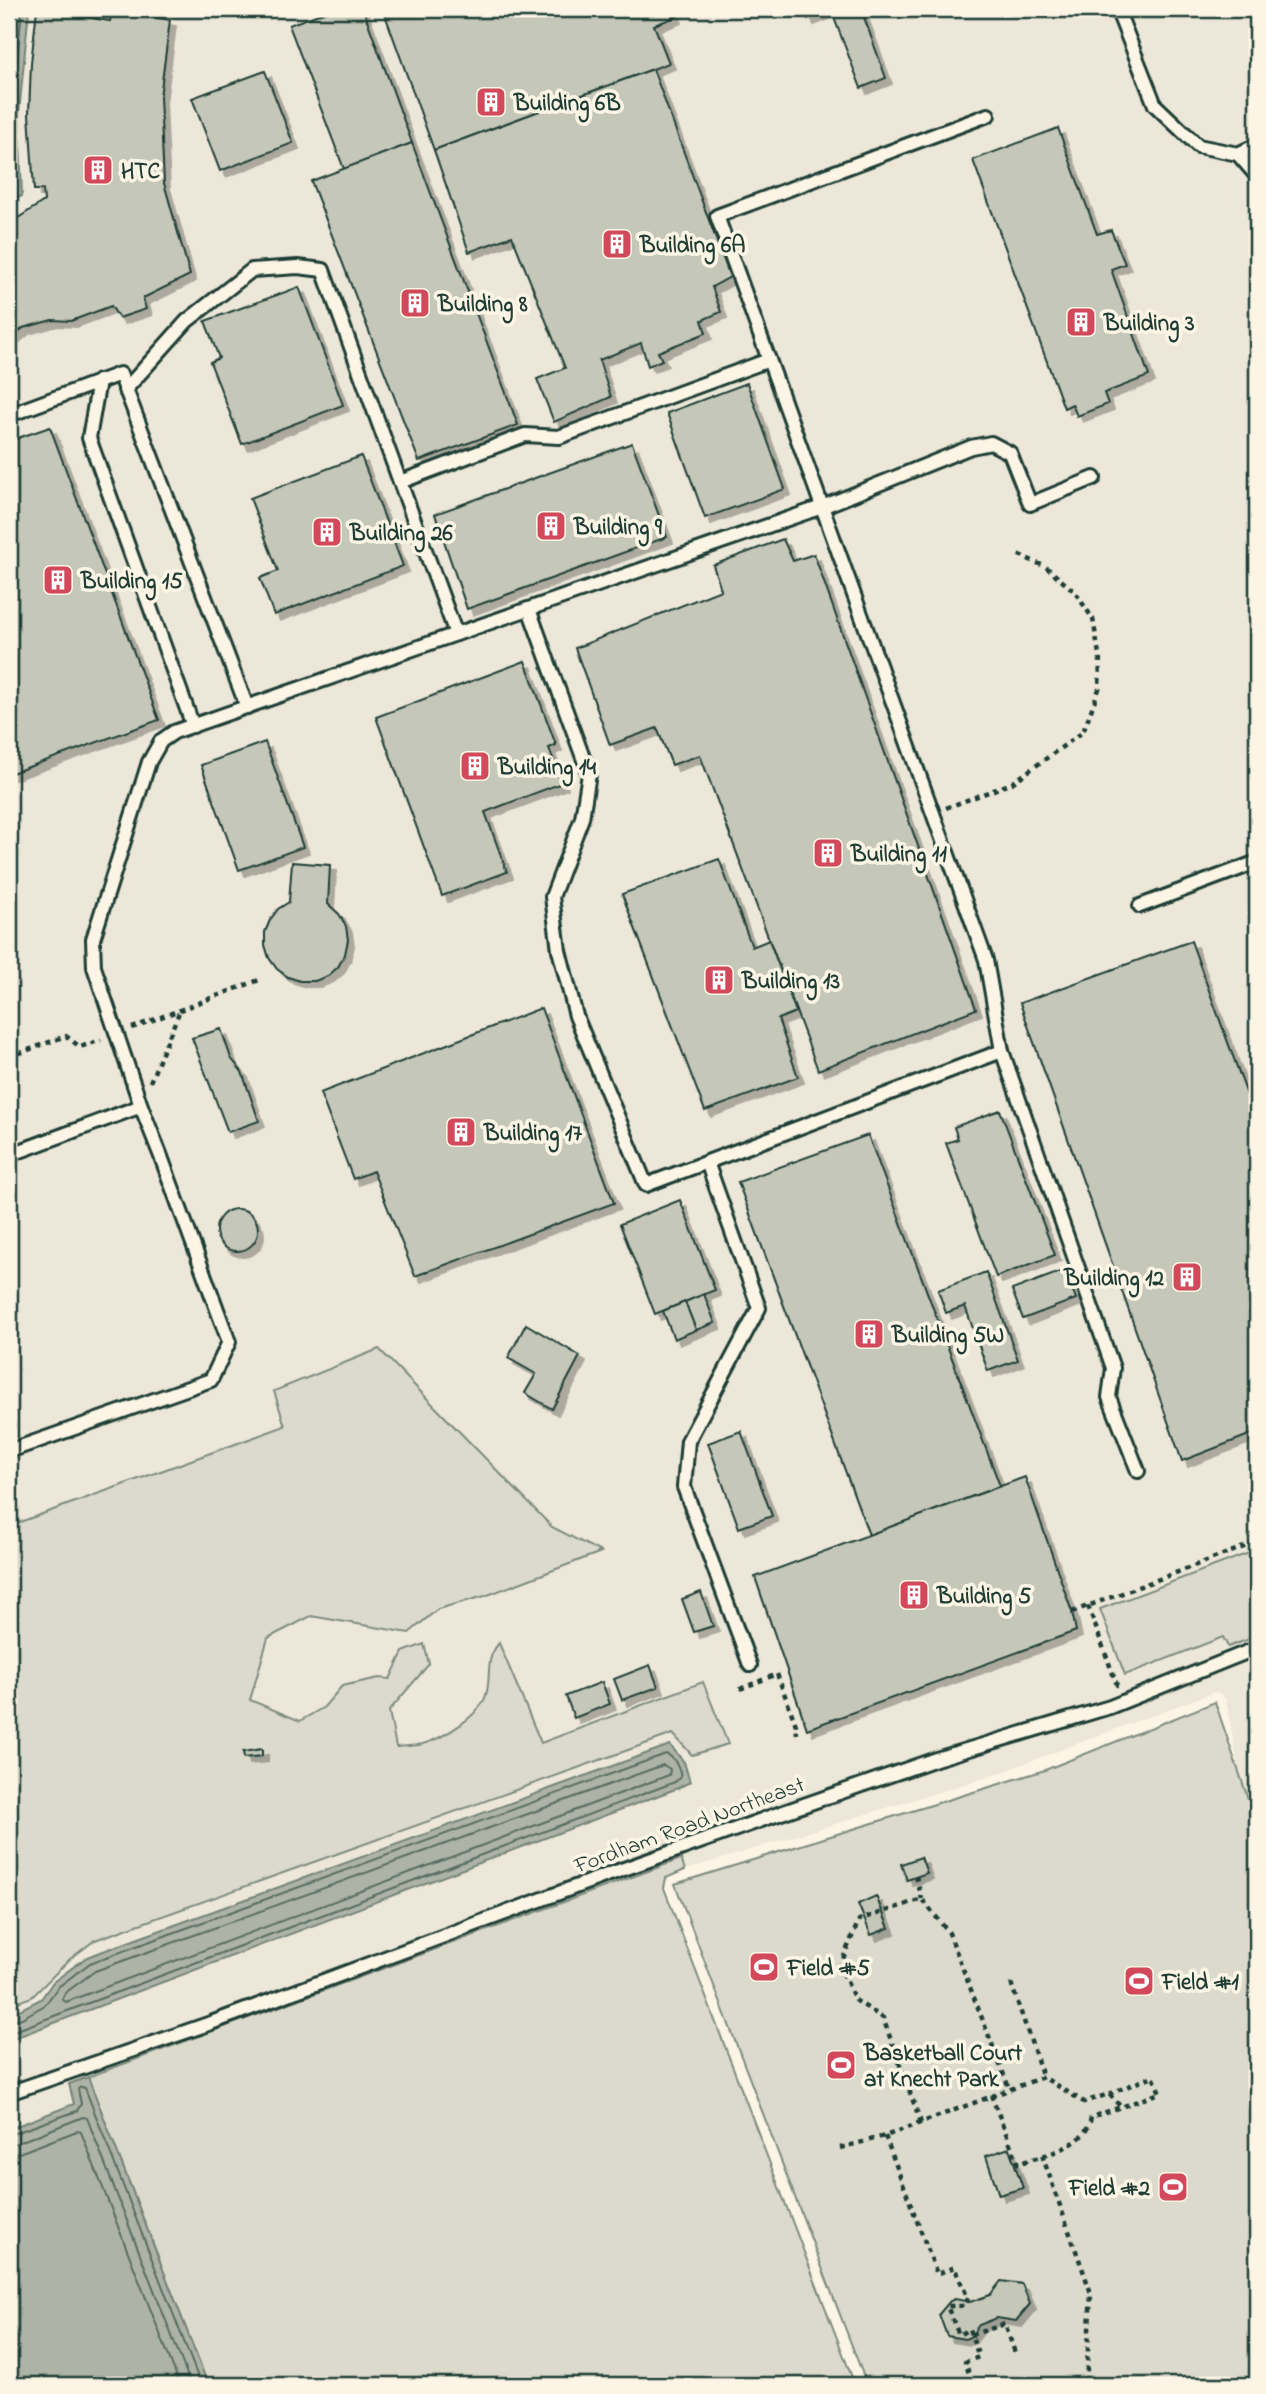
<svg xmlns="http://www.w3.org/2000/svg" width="1266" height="2394" viewBox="0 0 1266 2394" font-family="'Indie Flower',sans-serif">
<defs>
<filter id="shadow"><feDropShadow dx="6" dy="6" stdDeviation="0" flood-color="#0004"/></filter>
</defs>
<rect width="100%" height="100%" fill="#fcf5e5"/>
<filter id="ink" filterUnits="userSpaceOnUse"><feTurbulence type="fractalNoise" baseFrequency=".0143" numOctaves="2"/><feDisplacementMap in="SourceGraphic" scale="14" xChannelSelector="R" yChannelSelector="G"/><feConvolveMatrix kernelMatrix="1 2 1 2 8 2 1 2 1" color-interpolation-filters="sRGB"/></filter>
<g filter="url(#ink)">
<path fill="#ece7d8" d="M9 9H1257V1837L1239 1773 1226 1700 1220 1693 1214 1692 997 1774 685 1870 680 1859 69 2084 75 2104 9 2129Z"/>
<g fill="#dcdacc" stroke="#7e8c80" stroke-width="2">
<path d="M379 1349 552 1527 601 1552 485 1596 438 1609 409 1633 311 1616 268 1638 250 1700 300 1721 324 1707 342 1686 379 1678 390 1679 403 1652 424 1644 429 1664 389 1711 396 1747C404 1746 415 1746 423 1744 443 1738 480 1716 486 1695 492 1675 484 1660 499 1643L541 1743 703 1682 728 1744 692 1755 673 1734 95 1940 70 1959 32 1997 9 2005V1526L285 1426 274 1391Z"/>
<path d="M1257 1550V1636L1228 1647 1223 1637 1125 1675 1100 1609Z"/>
<path d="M1215 1702 1257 1825V2385H867L675 1884 1045 1770Z"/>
<path d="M681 1859 685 1870 666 1878 664 1888 855 2385H208L88 2077Z"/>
</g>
<g fill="#aeb3a7" stroke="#758479" stroke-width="2">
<path d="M9 9H29L19 113 22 196 9 201Z"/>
<path d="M670 1745 684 1762 690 1782 678 1788 9 2040V2015L41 1999 53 1982 87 1957Z"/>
<path d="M88 2077 208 2385H9V2129L74 2104 69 2084Z"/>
</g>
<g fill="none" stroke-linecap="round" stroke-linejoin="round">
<g stroke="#586c62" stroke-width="2">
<path d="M9 194 15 189 12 113 22 9"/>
<path d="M663 1765 670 1769 669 1775 66 2002 62 1999 65 1993 95 1971Z"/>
<path d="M9 2021 22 2018 45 2005 58 1987 90 1963 666 1754C675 1757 679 1768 681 1777L675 1782 9 2033"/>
<path d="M9 2135 77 2111 81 2104 78 2089 81 2087 85 2088 201 2385"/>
<path d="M9 2144 17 2143 83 2117 87 2118 191 2385"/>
<path d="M9 2154 19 2153 77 2131 81 2132 180 2385"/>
</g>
</g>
<g fill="#c5c7b9" stroke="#1f3d34" stroke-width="2" filter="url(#shadow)">
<path d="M37 9 110 21 112 10 170 20 160 97 164 183 190 275 143 298 146 309 119 318 111 306 71 321 52 320 23 328 9 340V224L44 201 43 190H34L29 114 31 63Z"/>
<path d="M332 9H363L412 143 344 169 289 25Z"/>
<path d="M383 9H673L676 17 654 25 669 63 434 150Z"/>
<path d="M804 9H861L886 78 861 88 831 10 808 19Z"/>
<path d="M653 69 730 277 712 287 721 312 702 320 706 333 658 352 662 360 648 366 641 343 599 360 611 397 554 422 537 379 565 368 512 236 469 252 434 150Z"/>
<path d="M265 71 293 143 220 171 192 98Z"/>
<path d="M1058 128 1097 234 1111 230 1125 264 1111 269 1149 376 1104 393 1108 404 1077 416 1072 404 1064 408 973 160Z"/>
<path d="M412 143 518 425 419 461 311 181Z"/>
<path d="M299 287 343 405 242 444 210 362 219 358 205 321Z"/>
<path d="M747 383 785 489 705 518 667 413Z"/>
<path d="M50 427 159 720 9 774V441Z"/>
<path d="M632 443 667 537 467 609 435 514Z"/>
<path d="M361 456 403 566 274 615 260 578 278 571 250 498Z"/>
<path d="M783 539 793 561 814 554 976 1009 818 1070 700 755 672 765 657 728 610 745 575 648 721 590 713 565Z"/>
<path d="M525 661 556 745 549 748 562 783 485 812 507 872 442 896 376 717Z"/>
<path d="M265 742 303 847 239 870 201 765Z"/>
<path d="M719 859 752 947 769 940 796 1012 778 1019 798 1077 705 1111 622 894Z"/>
<path d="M292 862 330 865 328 904 339 914 346 926 348 940 345 954 338 967 328 976 315 981H300L288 977 277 969 269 958 265 945V932L270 920 278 909 289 902Z"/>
<path d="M1191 941 1257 1122V1432L1182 1461 1020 1003Z"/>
<path d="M541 1008 614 1203 415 1276 373 1171 353 1179 320 1093Z"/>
<path d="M221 1029 231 1058 242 1072 259 1121 228 1132 192 1038Z"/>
<path d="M1000 1110 1055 1255 996 1277 946 1143 958 1139 954 1127Z"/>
<path d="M868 1135 1000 1486 869 1535 738 1182Z"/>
<path d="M680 1200 715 1290 655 1314 620 1224Z"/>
<circle cx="237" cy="1230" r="21"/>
<path d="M1065 1270 1076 1299 1023 1319 1012 1290Z"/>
<path d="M986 1272 1018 1360 988 1371 965 1306 946 1313 938 1290Z"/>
<path d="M704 1294 715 1323 696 1330 685 1302Z"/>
<path d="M685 1302 696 1330 674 1339 663 1311Z"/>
<path d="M526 1324 580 1356 552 1409 525 1393 536 1374 508 1358Z"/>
<path d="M741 1431 772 1516 739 1528 708 1443Z"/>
<path d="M1025 1477 1072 1612 1076 1631 807 1729 755 1577Z"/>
<path d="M701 1592 713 1626 694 1632 682 1599Z"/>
<path d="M650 1665 658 1687 622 1700 614 1679Z"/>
<path d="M602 1682 610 1704 574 1718 566 1696Z"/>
<path d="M262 1749V1756L244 1758 243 1752Z"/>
<path d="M921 1857 927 1873 907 1880 901 1864Z"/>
<path d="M876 1896 889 1928 871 1935 858 1904Z"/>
<path d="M1009 2148 1023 2188 999 2195 986 2156Z"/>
<path d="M1001 2281 1022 2284 1030 2304 1016 2321 997 2318 979 2325 970 2337 965 2339 947 2336 939 2314 950 2301 955 2299 970 2302 990 2295Z"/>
</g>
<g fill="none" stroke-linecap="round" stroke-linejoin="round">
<g stroke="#1f3d34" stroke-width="18">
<g id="lane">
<path d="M1117 9 1155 105 1198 146 1238 154 1257 145"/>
<path d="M988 115 717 216 986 960 1002 1051 1113 1368 1109 1397 1138 1471"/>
<path d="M1238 154 1257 176"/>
<path d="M99 381 89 438 193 726"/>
<path d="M125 390 187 321 252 270 298 267 323 270 400 482 525 435 559 437 769 360"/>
<path d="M9 415 120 374 247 707"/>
<path d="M400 482 456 634"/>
<path d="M529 609 589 774 582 818 552 897 559 950 576 1016 646 1185 1002 1051"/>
<path d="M1140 906 1257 862"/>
<path d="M9 1155 141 1106"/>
<path d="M707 1162 759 1308 688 1441 684 1487 750 1665"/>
<path d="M9 1451 211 1380 229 1342 160 1154 141 1106 94 967 93 939 149 762 161 741 174 732 822 507 971 447 991 443 1010 453 1030 504 1094 478"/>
<path d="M9 2093 211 2023 607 1875 784 1812 936 1759 1110 1707 1257 1648"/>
</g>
</g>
<g stroke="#1f3d34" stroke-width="4.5" stroke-dasharray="5 5" stroke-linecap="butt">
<path d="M946 808 1012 783 1083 732 1099 689 1100 660 1093 619 1075 592 1046 567 1015 553"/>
<path d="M132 1028 259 980"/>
<path d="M9 1057 66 1036 80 1047 101 1040"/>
<path d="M150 1082 180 1010"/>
<path d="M1088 1606 1117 1685H1119"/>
<path d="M1072 1612 1257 1542"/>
<path d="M740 1689 777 1674 796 1725 797 1734"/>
<path d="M916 1876 922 1899"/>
<path d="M1011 1983 1043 2077"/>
<path d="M991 2095 1018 2164C1044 2154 1086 2149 1091 2117L1121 2107"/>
<path d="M921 2123 883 2018 855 2000 840 1966 859 1920 922 1899 949 1933 1009 2088"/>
<path d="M885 2136 937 2274 954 2267 968 2298 965 2306H947L959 2335 969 2329 979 2357 965 2362 973 2385"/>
<path d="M840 2148 885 2136 1043 2077 1084 2102 1109 2094 1121 2107 1160 2093 1153 2076 1109 2094"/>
<path d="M1042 2155 1091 2293 1086 2385"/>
<path d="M971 2335 1005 2324 1016 2356"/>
</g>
<use href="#lane" stroke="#fcf5e5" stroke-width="12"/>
</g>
</g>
<defs>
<g id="building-square" transform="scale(1.575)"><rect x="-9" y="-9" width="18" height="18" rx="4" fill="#d1495b" stroke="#fcf5e5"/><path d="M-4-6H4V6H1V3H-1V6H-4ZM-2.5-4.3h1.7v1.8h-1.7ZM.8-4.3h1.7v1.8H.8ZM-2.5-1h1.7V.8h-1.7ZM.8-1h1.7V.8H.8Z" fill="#fff"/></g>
<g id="stadium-square" transform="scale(1.575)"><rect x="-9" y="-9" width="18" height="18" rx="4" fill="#d1495b" stroke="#fcf5e5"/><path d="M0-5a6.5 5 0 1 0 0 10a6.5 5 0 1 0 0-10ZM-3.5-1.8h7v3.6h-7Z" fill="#fff"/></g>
</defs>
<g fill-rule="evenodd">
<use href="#building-square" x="491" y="102"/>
<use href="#building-square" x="98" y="170"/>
<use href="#building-square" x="617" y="244"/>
<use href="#building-square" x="415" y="303"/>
<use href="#building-square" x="1081" y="322"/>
<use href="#building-square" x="551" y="526"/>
<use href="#building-square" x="327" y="532"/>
<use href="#building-square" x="58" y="580"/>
<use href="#building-square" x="475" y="766"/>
<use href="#building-square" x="828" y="853"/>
<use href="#building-square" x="719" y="980"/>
<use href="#building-square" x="461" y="1132"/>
<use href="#building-square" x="1187" y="1277"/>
<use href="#building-square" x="869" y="1334"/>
<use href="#building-square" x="914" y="1595"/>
<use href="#stadium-square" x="764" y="1967"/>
<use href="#stadium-square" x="1139" y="1981"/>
<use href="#stadium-square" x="841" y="2065"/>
<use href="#stadium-square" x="1173" y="2187"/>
</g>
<g text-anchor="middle" stroke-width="7" stroke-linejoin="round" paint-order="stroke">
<g font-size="23" font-weight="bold" fill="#1f3d34" stroke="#fcf5e5" text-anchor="start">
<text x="514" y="110">Building 6B</text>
<text x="121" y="178">HTC</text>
<text x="640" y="252">Building 6A</text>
<text x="438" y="311">Building 8</text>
<text x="1104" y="330">Building 3</text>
<text x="574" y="534">Building 9</text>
<text x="350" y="540">Building 26</text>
<text x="81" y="588">Building 15</text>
<text x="498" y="774">Building 14</text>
<text x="851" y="861">Building 11</text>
<text x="742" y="988">Building 13</text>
<text x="484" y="1140">Building 17</text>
<text x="1164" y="1285" text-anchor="end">Building 12</text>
<text x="892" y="1342">Building 5W</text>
<text x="937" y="1603">Building 5</text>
<text x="787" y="1975">Field #5</text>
<text x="1162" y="1989">Field #1</text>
<text x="864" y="2060">Basketball Court<tspan x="864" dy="26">at Knecht Park</tspan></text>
<text x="1150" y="2195" text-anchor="end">Field #2</text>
</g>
<g font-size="23" fill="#1f3d34" stroke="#fcf5e5">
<text transform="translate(689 1824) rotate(-20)" y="8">Fordham Road Northeast</text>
</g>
</g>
<rect width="1266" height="2394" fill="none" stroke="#fcf5e5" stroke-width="35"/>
<rect x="18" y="18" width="1231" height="2359" fill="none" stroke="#1f3d34" stroke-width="2.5" filter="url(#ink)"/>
</svg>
